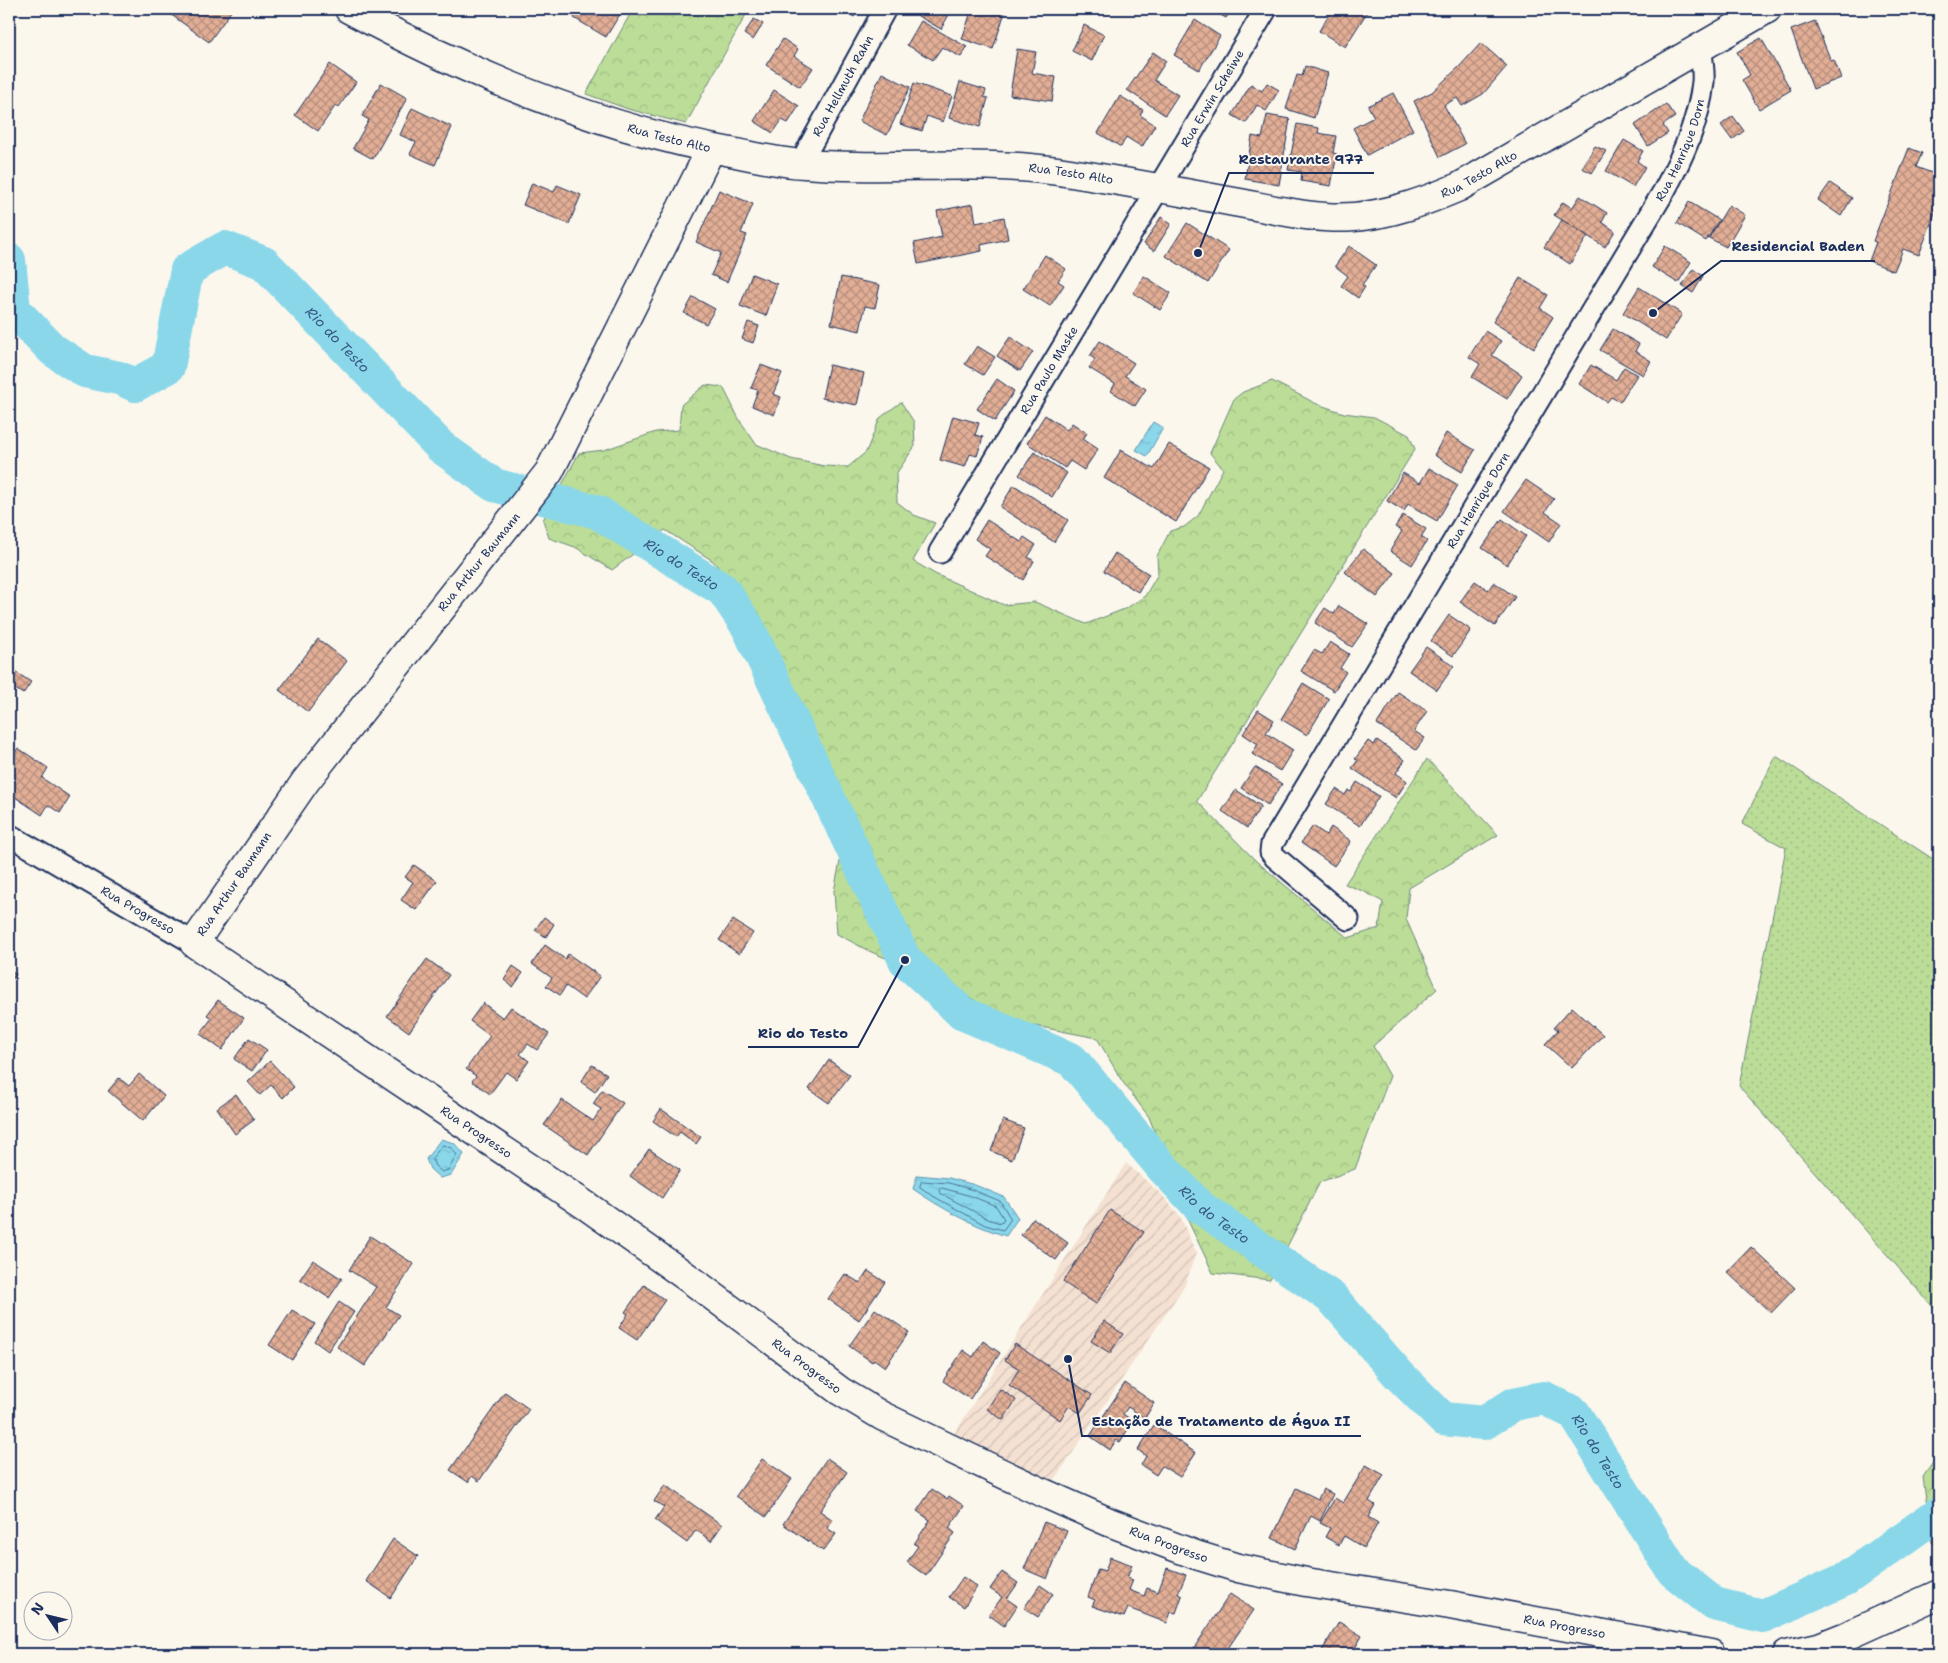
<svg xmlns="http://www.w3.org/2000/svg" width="1948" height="1663" viewBox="0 0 1948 1663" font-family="'Shantell Sans',sans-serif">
<defs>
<pattern id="industrial-furrows" width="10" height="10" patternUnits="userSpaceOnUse" patternTransform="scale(1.25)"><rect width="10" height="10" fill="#f4e1d2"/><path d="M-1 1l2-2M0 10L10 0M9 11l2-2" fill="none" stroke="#d1c1b7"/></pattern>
<pattern id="grass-dots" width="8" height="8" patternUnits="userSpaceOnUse" patternTransform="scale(1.25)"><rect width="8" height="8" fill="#bbdd97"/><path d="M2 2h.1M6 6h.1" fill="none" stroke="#a0be85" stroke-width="1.8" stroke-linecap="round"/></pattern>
<pattern id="forest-crowns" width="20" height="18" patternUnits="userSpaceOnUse" patternTransform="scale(1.25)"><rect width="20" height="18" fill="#bbdd97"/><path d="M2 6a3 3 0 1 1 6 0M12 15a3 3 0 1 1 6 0" fill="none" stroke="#a0be85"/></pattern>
<pattern id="water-ripples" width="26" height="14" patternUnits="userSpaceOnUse" patternTransform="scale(1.25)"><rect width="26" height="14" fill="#8ad7ea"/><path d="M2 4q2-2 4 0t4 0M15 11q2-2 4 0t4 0" fill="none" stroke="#76b9cb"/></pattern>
<pattern id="building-cross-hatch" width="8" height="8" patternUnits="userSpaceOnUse" patternTransform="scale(1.25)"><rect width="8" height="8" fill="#e2ae95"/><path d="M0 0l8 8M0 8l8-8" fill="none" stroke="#b68e7d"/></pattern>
</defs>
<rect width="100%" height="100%" fill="#fbf7ec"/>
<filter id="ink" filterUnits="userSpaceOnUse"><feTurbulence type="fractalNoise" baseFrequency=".02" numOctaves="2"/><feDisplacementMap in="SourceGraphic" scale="10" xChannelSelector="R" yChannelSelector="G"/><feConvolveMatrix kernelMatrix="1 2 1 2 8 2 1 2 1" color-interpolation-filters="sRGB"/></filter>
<g filter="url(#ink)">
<path fill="url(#industrial-furrows)" d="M1126 1163 1162 1195 1180 1216 1196 1253 1185 1285 1053 1482 954 1434Z"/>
<path fill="url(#grass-dots)" stroke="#6b867a" d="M1776 756 1939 863V1314L1739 1086 1786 848 1742 824Z"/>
<g fill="url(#forest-crowns)" stroke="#6b867a">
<path d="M633 9H749L686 124 628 109 586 94Z"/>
<path d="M1272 381 1317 404 1344 413 1374 417 1409 435 1415 449 1197 801 1256 861 1348 938 1379 928 1383 902 1365 892 1345 884 1427 759 1498 835 1409 888 1406 919 1437 989 1373 1046 1390 1076 1355 1169 1320 1182 1270 1280 1213 1273 1191 1227 1149 1117 1122 1081 1097 1038 1030 1025 981 1004 945 983 869 951 837 934 834 891 850 812 791 691 759 617 713 561 665 530 612 570 575 547 549 538 543 520 579 453 604 450 656 432 679 430 681 405 705 385 723 387 739 419 756 444 791 459 824 466 848 467 866 452 880 418 901 402 914 422 915 446 896 474 897 502 914 515 935 523 913 561 935 574 1004 605 1035 602 1086 624 1127 608 1145 596 1158 574 1157 556 1170 531 1184 527 1198 516 1223 469 1210 453 1234 399 1243 392Z"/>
<path d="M1939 1448V1543H1932L1923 1477 1937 1457Z"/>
</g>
<g fill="url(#water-ripples)" stroke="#5e94b2">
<path d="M1153 422 1163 428 1147 456 1136 450Z"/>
<path d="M441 1139 454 1143 464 1154 451 1175 440 1178 430 1169 426 1159Z"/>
<path d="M917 1175 949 1178 975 1185 1004 1197 1018 1218 1006 1236C973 1226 941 1208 913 1189Z"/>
</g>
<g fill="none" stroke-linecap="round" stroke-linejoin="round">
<g stroke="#477296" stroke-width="1">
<path d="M443 1145 451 1148 457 1155 448 1170 442 1172 435 1166 432 1159Z"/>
<path d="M922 1181 949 1183 973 1190 1000 1201 1011 1219 1003 1230 985 1225 933 1196 920 1187Z"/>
<path d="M942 1188 971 1196 996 1206 1004 1219 1000 1223 988 1219 940 1193 939 1190Z"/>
</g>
<path stroke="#8ad7ea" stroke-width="34" id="s1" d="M9 260 14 310 53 350 85 371 119 378 135 385 168 367 187 270 225 248 264 263 441 447 494 485 597 512 723 590 748 627 905 960 962 1013 1072 1060 1163 1168 1200 1207 1332 1298 1399 1375 1443 1419 1484 1423 1514 1404 1544 1398 1574 1413 1673 1571 1714 1604 1763 1616 1846 1579 1939 1513"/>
</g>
<g fill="url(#building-cross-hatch)" stroke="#1b2f5e">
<path d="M167 9H230L232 10 209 42 166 11Z"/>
<path d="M579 9H623L606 37 574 18Z"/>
<path d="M842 9H859L854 17Z"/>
<path d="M922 9H952L941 29 918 16Z"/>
<path d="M972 9H1006L993 49 962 39Z"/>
<path d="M1210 9H1232L1226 18Z"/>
<path d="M1332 9H1369L1345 47 1319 31Z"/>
<path d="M754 19 763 24 753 40 744 34Z"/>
<path d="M1195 20 1220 36 1199 70 1174 55Z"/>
<path d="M921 21 967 47 961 57 942 47 933 60 907 45Z"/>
<path d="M1815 21 1831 61 1834 60 1841 78 1813 89 1791 30Z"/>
<path d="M1084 25 1104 35 1092 61 1072 51Z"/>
<path d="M1761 38 1791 90 1759 109 1742 80 1750 75 1737 52Z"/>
<path d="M783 39 798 49 794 56 813 68 800 87 766 65Z"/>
<path d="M1481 43 1507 66 1483 94 1462 106 1457 98 1444 105 1465 144 1440 157 1414 101 1432 92 1459 67Z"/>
<path d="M1017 49 1036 52 1032 73 1056 77 1052 101 1010 95Z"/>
<path d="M1153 52 1166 61 1154 80 1178 95 1165 115 1127 90Z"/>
<path d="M330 64 356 82 339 107 336 105 318 131 295 115Z"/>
<path d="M1305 66 1328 73 1314 118 1286 109 1297 75 1302 76Z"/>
<path d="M882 73 910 87 887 135 859 121Z"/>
<path d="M960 82 986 90 984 97 988 98 980 127 949 118Z"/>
<path d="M381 83 407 98 373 159 353 148 369 120 362 116Z"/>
<path d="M914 83 952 96 943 122 927 116 922 131 900 124Z"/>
<path d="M1267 83 1279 90 1266 111 1257 105 1246 123 1232 115 1251 84 1262 91Z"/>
<path d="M774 90 799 106 788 123 782 120 773 133 754 121Z"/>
<path d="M1393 93 1413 130 1367 155 1353 128 1374 117 1368 106Z"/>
<path d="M1120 96 1143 110 1140 115 1155 125 1142 147 1126 137 1121 147 1098 133Z"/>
<path d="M1666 104 1675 117 1663 125 1668 133 1648 146 1635 125Z"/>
<path d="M412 108 452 127 435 165 410 154 416 142 400 135Z"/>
<path d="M1267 115 1290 119 1279 185 1245 179 1252 136 1262 138Z"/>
<path d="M1733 116 1744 131 1732 140 1721 125Z"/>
<path d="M1297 124 1319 128 1318 133 1336 136 1333 153 1337 154 1331 186 1301 181 1302 172 1288 170Z"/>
<path d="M1624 140 1643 151 1637 161 1645 167 1633 187 1606 171Z"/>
<path d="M1595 146 1606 151 1592 173 1582 168Z"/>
<path d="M1909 148 1922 153 1916 167 1937 175 1934 181 1939 183V202L1919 255 1903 249 1894 271 1869 261 1876 242 1873 241Z"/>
<path d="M532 183 554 192 557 185 581 195 569 224 523 205Z"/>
<path d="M1830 183 1852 198 1841 216 1818 200Z"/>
<path d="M719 190 753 204 741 233 747 235 727 282 711 275 721 253 696 242Z"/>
<path d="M1580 196 1607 213 1602 222 1615 231 1605 247 1554 215 1563 202 1572 208Z"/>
<path d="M1689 202 1719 220 1706 241 1677 223Z"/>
<path d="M973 204 976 223 1004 217 1008 239 981 245 982 251 918 264 914 243 942 237 937 211Z"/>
<path d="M1729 205 1745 215 1726 247 1709 238Z"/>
<path d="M1161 217 1171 224 1154 251 1144 244Z"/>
<path d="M1562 220 1588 236 1570 264 1544 247Z"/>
<path d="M1187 223 1229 250 1208 283 1166 256Z"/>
<path d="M1349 246 1376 265 1362 285 1365 287 1358 298 1341 286 1348 276 1335 266Z"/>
<path d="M1665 246 1691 262 1678 283 1652 267Z"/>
<path d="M1045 255 1066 269 1058 281 1064 285 1050 306 1023 289Z"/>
<path d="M1693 269 1703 276 1693 293 1682 286Z"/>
<path d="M752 274 777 284 766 316 740 306Z"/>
<path d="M1144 276 1171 293 1160 310 1133 293Z"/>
<path d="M841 277 880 285 875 308 865 306 860 331 831 324Z"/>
<path d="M1520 278 1548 295 1540 308 1553 317 1534 348 1493 322Z"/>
<path d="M1639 287 1682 314 1666 340 1623 313Z"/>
<path d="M693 297 715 309 706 324 684 313Z"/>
<path d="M748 322 759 326 753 343 742 339Z"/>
<path d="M1613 329 1639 344 1635 351 1651 361 1643 375 1600 350Z"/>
<path d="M1485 331 1501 341 1492 355 1522 375 1507 399 1472 377 1480 364 1469 357Z"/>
<path d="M1010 337 1033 352 1020 371 997 356Z"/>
<path d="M1100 341 1134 363 1125 376 1146 389 1135 406 1111 391 1115 384 1089 368 1095 359 1090 356Z"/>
<path d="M977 346 995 357 983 375 965 364Z"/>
<path d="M761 365 782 373 773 394 781 397 774 415 752 406 758 390 751 388Z"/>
<path d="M829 365 864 373 857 405 822 398Z"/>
<path d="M1591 365 1616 380 1624 367 1637 375 1620 402 1611 397 1607 402 1579 384Z"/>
<path d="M997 379 1014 391 995 421 977 409Z"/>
<path d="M1045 415 1067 430 1072 423 1087 433 1083 439 1098 449 1084 470 1070 461 1065 468 1027 443Z"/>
<path d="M953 416 979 423 975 435 983 437 977 456 970 454 965 467 940 460Z"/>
<path d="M1446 433 1475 450 1462 472 1434 455Z"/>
<path d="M1169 444 1209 467 1176 522 1104 478 1121 450 1154 469Z"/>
<path d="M1034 452 1067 473 1052 497 1019 475Z"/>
<path d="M1429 468 1458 485 1437 521 1408 504 1404 511 1387 501 1403 473 1420 483Z"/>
<path d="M1526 480 1554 499 1545 512 1561 523 1549 542 1504 511Z"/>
<path d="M1014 485 1068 520 1054 542 1000 507Z"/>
<path d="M1403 515 1426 529 1421 537 1427 541 1412 565 1390 551 1402 531 1395 527Z"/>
<path d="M1502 519 1526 536 1507 565 1482 548Z"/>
<path d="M987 520 1021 542 1024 537 1036 545 1028 557 1034 561 1023 580 985 556 990 549 975 539Z"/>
<path d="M1363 549 1395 573 1377 597 1345 572Z"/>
<path d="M1115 553 1149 574 1138 592 1104 571Z"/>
<path d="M1475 581 1488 590 1494 582 1515 597 1495 626 1460 602Z"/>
<path d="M1339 606 1368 624 1352 647 1315 623 1325 608 1334 614Z"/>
<path d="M1449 615 1471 630 1453 656 1431 641Z"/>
<path d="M318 639 347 661 308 712 279 690Z"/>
<path d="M1330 642 1349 654 1340 668 1346 672 1334 691 1301 671 1314 650 1322 654Z"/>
<path d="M1426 647 1454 666 1437 690 1409 671Z"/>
<path d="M14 671 31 682 23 694 9 685V678Z"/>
<path d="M1303 683 1329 699 1307 735 1281 719Z"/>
<path d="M1398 692 1427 711 1414 731 1425 738 1416 750 1377 724Z"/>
<path d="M1258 710 1274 720 1266 733 1293 750 1280 771 1252 754 1258 744 1243 734Z"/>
<path d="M1377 740 1405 760 1396 773 1407 781 1396 798 1352 768 1358 760 1355 759 1368 741 1374 745Z"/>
<path d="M18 748 48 768 42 778 70 797 60 813 48 805 42 815 9 793V762Z"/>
<path d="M1255 767 1282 784 1268 805 1241 788Z"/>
<path d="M1357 782 1379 796 1360 826 1326 804 1336 789 1345 795 1348 790 1351 792Z"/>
<path d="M1236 790 1261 806 1247 828 1222 811Z"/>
<path d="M1313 826 1326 835 1331 827 1351 841 1334 866 1301 843Z"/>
<path d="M414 865 437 881 416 910 401 900 413 882 405 877Z"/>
<path d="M544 917 554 924 546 937 535 930Z"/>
<path d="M733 920 753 933 739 954 719 940Z"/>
<path d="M545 945 565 959 568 954 600 976 584 999 566 986 560 995 546 986 552 978 532 964Z"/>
<path d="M427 959 449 975 409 1032 387 1016Z"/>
<path d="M513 966 523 973 513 987 504 980Z"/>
<path d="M9 969 16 974 9 984Z"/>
<path d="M218 1000 244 1018 222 1050 200 1034 212 1018 207 1015Z"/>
<path d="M483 1003 503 1018 511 1007 549 1034 537 1050 528 1044 520 1054 529 1061 516 1079 506 1072 490 1094 472 1081 476 1076 466 1069 490 1036 470 1021Z"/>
<path d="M1572 1007 1603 1035 1572 1068 1545 1044 1558 1030 1554 1027Z"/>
<path d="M249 1038 267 1050 252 1071 234 1059Z"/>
<path d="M829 1060 850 1075 829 1103 809 1089Z"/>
<path d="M270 1061 294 1087 283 1098 271 1085 260 1095 248 1082Z"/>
<path d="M592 1065 607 1074 595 1092 581 1082Z"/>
<path d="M139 1074 164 1096 143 1121 108 1091 119 1078 129 1086Z"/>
<path d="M602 1090 623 1103 588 1155 544 1125 562 1100 593 1121 601 1109 593 1104Z"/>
<path d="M236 1094 254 1120 235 1134 217 1108Z"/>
<path d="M661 1109 701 1137 696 1144 680 1132 676 1137 653 1121Z"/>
<path d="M1003 1120 1024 1128 1012 1160 991 1151Z"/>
<path d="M649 1149 680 1170 662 1198 630 1176Z"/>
<path d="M1110 1210 1144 1232 1096 1304 1063 1282Z"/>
<path d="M1033 1218 1068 1243 1056 1260 1021 1235Z"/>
<path d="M370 1236 414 1264 386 1307 399 1315 365 1366 337 1347 376 1287 349 1270Z"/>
<path d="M1751 1247 1795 1288 1771 1313 1727 1272Z"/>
<path d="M313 1260 342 1279 329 1298 300 1279Z"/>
<path d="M868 1271 885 1282 859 1320 828 1299 845 1274 860 1283Z"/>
<path d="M644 1285 665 1300 637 1340 619 1328 628 1314 625 1312Z"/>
<path d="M339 1302 354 1312 328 1351 314 1341Z"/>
<path d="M875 1309 909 1332 885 1367 874 1359 872 1362 849 1346Z"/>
<path d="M292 1310 315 1324 292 1360 269 1345Z"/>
<path d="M1104 1321 1123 1334 1110 1353 1091 1341Z"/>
<path d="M983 1341 1000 1353 970 1399 943 1381 963 1350 973 1357Z"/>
<path d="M1015 1344 1092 1395 1080 1413 1069 1406 1060 1420 1009 1385 1019 1369 1005 1360Z"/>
<path d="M1125 1383 1154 1403 1145 1418 1128 1407 1123 1414 1130 1419 1127 1424 1130 1426 1120 1442 1116 1440 1110 1450 1090 1436Z"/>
<path d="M1000 1389 1016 1400 1003 1420 987 1409Z"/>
<path d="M505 1392 529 1409 479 1481 472 1476 468 1482 450 1470Z"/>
<path d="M1154 1425 1196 1453 1180 1477 1162 1466 1156 1475 1141 1465 1146 1456 1138 1450Z"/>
<path d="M827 1458 847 1472 820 1511 833 1520 827 1528 836 1534 823 1551 783 1524Z"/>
<path d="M762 1459 792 1479 766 1517 736 1496Z"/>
<path d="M1366 1465 1384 1475 1369 1501 1375 1505 1368 1517 1378 1523 1364 1548 1344 1536 1339 1545 1325 1537 1330 1528 1320 1523 1335 1498 1343 1503Z"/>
<path d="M665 1485 722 1525 711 1541 696 1530 687 1543 655 1520 664 1507 654 1501Z"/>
<path d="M1296 1488 1318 1499 1323 1489 1333 1494 1320 1521 1311 1516 1295 1549 1272 1538Z"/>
<path d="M932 1489 947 1499 949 1496 964 1506 949 1528 955 1533 926 1576 907 1562 918 1546 914 1544 930 1520 917 1511Z"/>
<path d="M1044 1522 1067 1531 1047 1579 1024 1569Z"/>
<path d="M393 1539 418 1556 391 1598 366 1581Z"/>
<path d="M1110 1557 1132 1565 1127 1578 1133 1580 1129 1590 1144 1596 1147 1588 1158 1592 1167 1568 1186 1575 1178 1594 1182 1596 1176 1613 1171 1612 1167 1623 1128 1608 1124 1617 1092 1606 1095 1600 1088 1597 1098 1569 1105 1571Z"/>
<path d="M1002 1572 1018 1583 1007 1599 1017 1606 1004 1626 989 1615 1002 1597 990 1589Z"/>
<path d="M963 1577 977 1587 964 1607 949 1597Z"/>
<path d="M1040 1585 1053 1594 1038 1617 1024 1608Z"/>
<path d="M1230 1594 1254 1610 1224 1654H1190Z"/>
<path d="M1339 1622 1362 1636 1354 1650 1361 1654H1320Z"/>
</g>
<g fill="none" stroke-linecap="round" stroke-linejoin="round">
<g stroke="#1b2f5e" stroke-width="25">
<g id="street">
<path id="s2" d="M800 164 885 9"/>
<path id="s3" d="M940 552 1266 9"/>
<path id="s4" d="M9 835 194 943"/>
<path id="s5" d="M1348 919 1275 857 1271 852 1272 844 1664 191C1682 158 1699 121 1703 82 1704 71 1702 59 1700 47"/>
</g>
</g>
<g stroke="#1b2f5e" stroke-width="31">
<g id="secondary">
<path id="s6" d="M349 9C469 74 601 129 736 153 759 158 782 163 805 164 889 171 974 159 1058 171 1117 180 1176 191 1234 202 1273 209 1315 220 1354 217 1391 214 1426 201 1459 187L1767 9"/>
<path id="s7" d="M711 149 549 472 305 782 194 943 588 1207 694 1282 840 1391 882 1416 1039 1491 1109 1522 1196 1555 1238 1568 1306 1582 1450 1605 1711 1654"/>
<path d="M1787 1654 1819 1647 1844 1637 1939 1594"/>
</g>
</g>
<use href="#street" stroke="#fbf7ec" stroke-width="21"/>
<use href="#secondary" stroke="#fbf7ec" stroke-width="28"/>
</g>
</g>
<g text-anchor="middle" stroke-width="4" stroke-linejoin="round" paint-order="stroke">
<g font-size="12" fill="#1b2f5e" stroke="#fbf7ec">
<text dy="4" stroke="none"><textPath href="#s2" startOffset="89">Rua Hellmuth Rahn</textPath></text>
<text dy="4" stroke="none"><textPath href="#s3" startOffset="529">Rua Erwin Scheiwe</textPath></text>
<text dy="4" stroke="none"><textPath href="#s6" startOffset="346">Rua Testo Alto</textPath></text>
<text dy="4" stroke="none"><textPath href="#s5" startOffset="916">Rua Henrique Dorn</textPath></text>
<text dy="4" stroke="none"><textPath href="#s6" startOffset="1171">Rua Testo Alto</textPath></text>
<text dy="4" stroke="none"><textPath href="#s6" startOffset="751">Rua Testo Alto</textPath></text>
<text dy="4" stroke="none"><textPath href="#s3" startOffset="212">Rua Paulo Maske</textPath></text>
<text dy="4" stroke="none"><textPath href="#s5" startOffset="511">Rua Henrique Dorn</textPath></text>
<text transform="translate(479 562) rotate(-51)" y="4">Rua Arthur Baumann</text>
<text transform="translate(234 884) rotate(-56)" y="4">Rua Arthur Baumann</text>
<text dy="4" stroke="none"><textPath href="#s4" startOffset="149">Rua Progresso</textPath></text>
<text dy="4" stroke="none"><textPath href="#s7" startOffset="1291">Rua Progresso</textPath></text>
<text dy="4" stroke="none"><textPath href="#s7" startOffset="1696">Rua Progresso</textPath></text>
<text dy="4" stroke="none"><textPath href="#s7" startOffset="2101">Rua Progresso</textPath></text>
<text dy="4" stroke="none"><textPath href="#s7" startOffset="2506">Rua Progresso</textPath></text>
</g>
<g font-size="14" font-style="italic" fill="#375981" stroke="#fbf7ec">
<text dy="5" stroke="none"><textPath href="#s1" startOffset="525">Rio do Testo</textPath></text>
<text dy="5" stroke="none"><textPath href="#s1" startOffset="945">Rio do Testo</textPath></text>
<text dy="5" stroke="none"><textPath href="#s1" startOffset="1815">Rio do Testo</textPath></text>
<text dy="5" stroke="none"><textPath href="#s1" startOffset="2310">Rio do Testo</textPath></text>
</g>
</g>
<path fill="none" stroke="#1b2f5e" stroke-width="2" d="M1198 253L1229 173H1374M1653 313L1721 261H1875M905 960L858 1047H748M1068 1359L1082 1436H1361"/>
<g fill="#1b2f5e" stroke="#fbf7ec" stroke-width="2">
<circle cx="1198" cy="253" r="5"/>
<circle cx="1653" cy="313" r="5"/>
<circle cx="905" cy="960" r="5"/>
<circle cx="1068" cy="1359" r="5"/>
</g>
<g font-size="14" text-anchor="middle" font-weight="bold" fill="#1b2f5e" stroke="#fbf7ec" stroke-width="4" stroke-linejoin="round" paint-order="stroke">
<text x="1301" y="164">Restaurante 977</text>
<text x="1798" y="251">Residencial Baden</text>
<text x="803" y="1038">Rio do Testo</text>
<text x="1221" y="1426">Estação de Tratamento de Água II</text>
</g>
<rect width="1948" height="1663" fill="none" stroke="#fbf7ec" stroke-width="30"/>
<rect x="15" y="15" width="1918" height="1633" fill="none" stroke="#1b2f5e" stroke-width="2" filter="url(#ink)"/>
<g transform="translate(48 1616) rotate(305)"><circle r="24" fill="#fbf7ec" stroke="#a1a7b3"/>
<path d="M0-4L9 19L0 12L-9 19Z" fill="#1b2f5e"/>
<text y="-8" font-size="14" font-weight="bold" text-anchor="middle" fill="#1b2f5e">N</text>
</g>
</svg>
